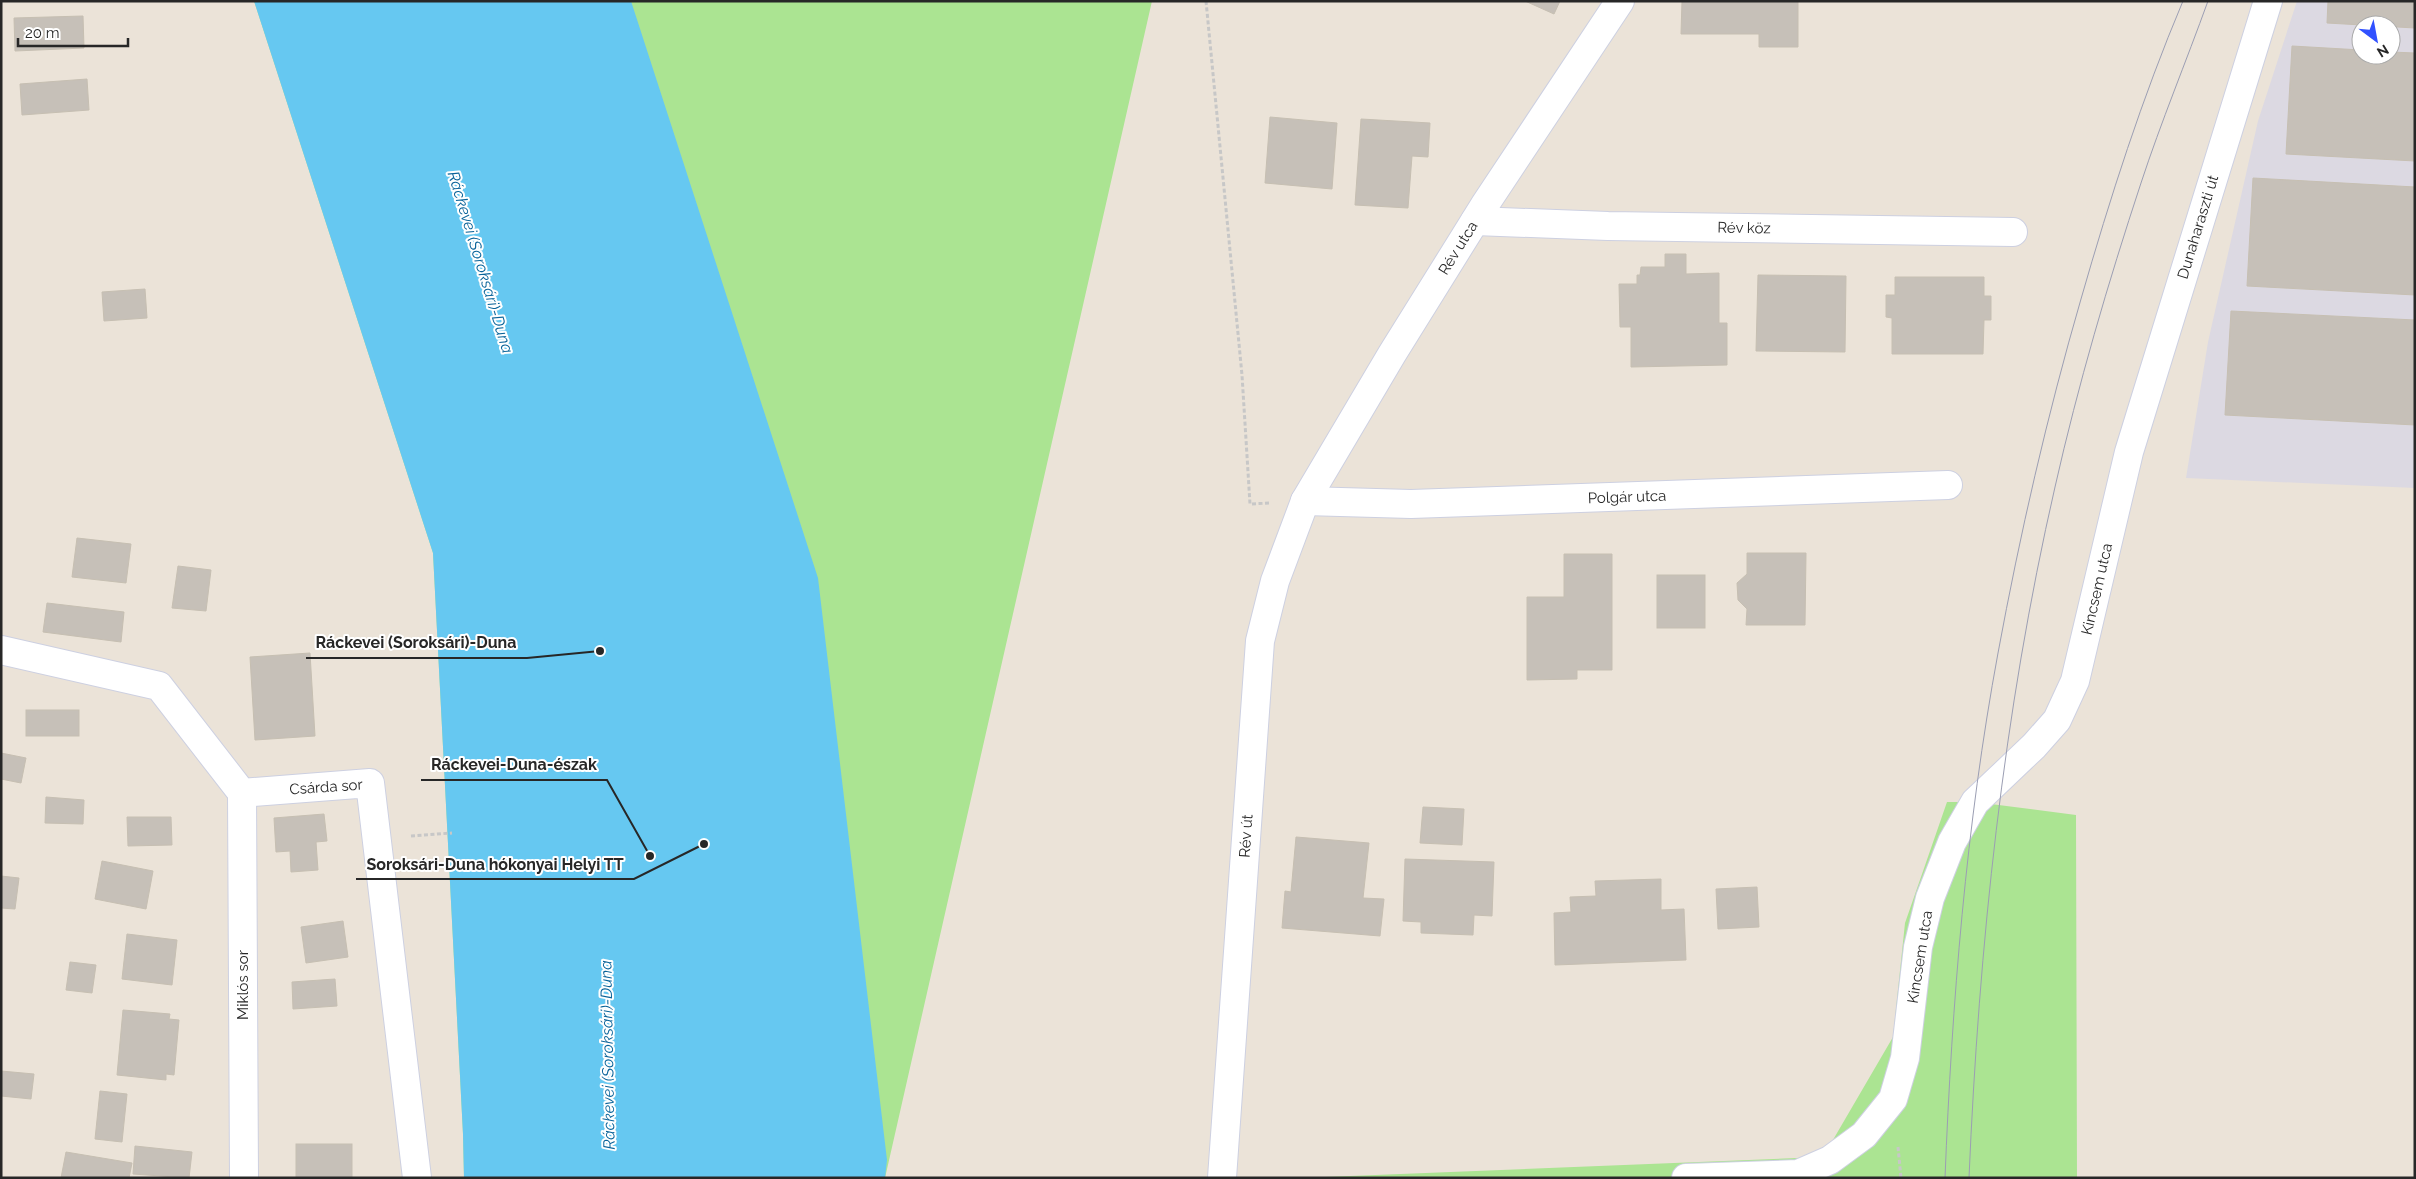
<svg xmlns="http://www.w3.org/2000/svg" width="2416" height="1179" viewBox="0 0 2416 1179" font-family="Raleway,sans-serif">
<rect width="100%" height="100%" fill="#ebe3d8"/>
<path fill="#dcd9e2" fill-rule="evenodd" d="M2297 1H2415V488L2186 478 2208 342 2258 121ZM2361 25H2391V55H2361Z"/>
<g fill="#abe492">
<path d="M254 1H1152L885 1178H464L463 1134 433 553Z"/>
<path d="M1947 802H1975L2076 815 2077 1178H1300L1823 1157 1893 1037 1905 923Z"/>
</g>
<path fill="#66c8f1" d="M254 1H631L818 578 887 1160 885 1178H464L463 1134 433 553Z"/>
<g fill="#c6c0b8" stroke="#c6bfb2">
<path d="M1525 1H1560L1554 14Z"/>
<path d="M1682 1H1798V47H1759V34H1681Z"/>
<path d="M2328 1H2415V28L2327 23Z"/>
<path d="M83 16 84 48 15 51 14 18Z"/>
<path d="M2292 46 2361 50V55H2391V52L2415 53V161L2286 154Z"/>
<path d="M87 79 89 110 22 115 20 84Z"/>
<path d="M1270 117 1337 123 1332 189 1265 183Z"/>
<path d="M1361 119 1430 123 1428 157 1412 156 1408 208 1355 205Z"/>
<path d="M2253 178 2415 187V295L2247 286Z"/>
<path d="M1665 254H1686V274L1719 273V323H1727V365L1631 367V327H1620L1619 284H1637V275H1640L1641 267H1665Z"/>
<path d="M1758 275 1846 276 1845 352 1756 351Z"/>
<path d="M1895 277H1984V296H1991V320H1984L1983 354H1892V318L1886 317V295H1895Z"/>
<path d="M145 289 147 318 104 321 102 292Z"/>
<path d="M2231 311 2415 320V425L2225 415Z"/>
<path d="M77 538 131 544 126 583 72 577Z"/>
<path d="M1747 553H1806L1805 625H1746L1747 609 1738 600 1737 583 1747 574Z"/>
<path d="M1564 554H1612V670H1577V679L1527 680V597H1564Z"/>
<path d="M178 566 211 570 206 611 172 608Z"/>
<rect x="1657" y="575" width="48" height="53"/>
<path d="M47 603 124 612 121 642 43 632Z"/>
<path d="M310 653 315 736 255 740 250 657Z"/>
<rect x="26" y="710" width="53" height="26"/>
<path d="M1 753 26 758 21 783 1 779Z"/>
<path d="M46 797 84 800 83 824 45 823Z"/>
<path d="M1423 807 1464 809 1462 845 1420 843Z"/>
<path d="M324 814 327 841 316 842 318 870 291 872 290 851 276 852 274 818Z"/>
<path d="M127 817H171L172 845 128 846Z"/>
<path d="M1296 837 1369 843 1363 898 1384 899 1380 936 1282 928 1285 891 1291 892Z"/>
<path d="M1405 859 1494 862 1492 916 1474 915 1473 935 1421 933V922L1403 921Z"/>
<path d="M102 861 153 871 146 909 95 899Z"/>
<path d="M1 876 19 878 15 909 1 908Z"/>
<path d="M1661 879V910L1684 909 1686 960 1555 965 1554 913 1571 912 1570 897 1596 896 1595 881Z"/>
<path d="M1757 887 1759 927 1718 929 1716 889Z"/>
<path d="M343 921 348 957 306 963 301 927Z"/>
<path d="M127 934 177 940 172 985 122 979Z"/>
<path d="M70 962 96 965 92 993 66 990Z"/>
<path d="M335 979 337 1006 293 1009 292 982Z"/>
<path d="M123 1010 170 1014 169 1019 179 1020 174 1075 166 1074V1080L117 1075Z"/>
<path d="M1 1071 34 1074 31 1099 1 1096Z"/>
<path d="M100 1091 127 1094 122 1142 95 1139Z"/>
<rect x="296" y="1144" width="56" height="34"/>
<path d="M135 1146 192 1152 189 1178 133 1174Z"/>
<path d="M66 1152 132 1163 129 1178H61Z"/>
</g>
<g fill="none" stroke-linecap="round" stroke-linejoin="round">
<g stroke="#cdd0e1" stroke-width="30">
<g id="street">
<path d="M1475 221 1608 226 2013 232"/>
<path d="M1305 501 1411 504 1948 485"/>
<path d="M1 650 159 686 242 793 370 783 417 1178"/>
<path d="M242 793 244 1178"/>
<path d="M1686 1178 1798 1174 1830 1160 1864 1135 1893 1099 1905 1058 1918 947 1930 898 1952 842 1975 802 2034 746 2057 720 2075 681 2129 452 2268 1"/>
</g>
</g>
<g stroke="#cdd0e1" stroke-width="30">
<path id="secondary" d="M1222 1178 1260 641 1275 581 1305 501 1392 354 1486 203 1620 1"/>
</g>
<g stroke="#c7c7c7" stroke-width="3" stroke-dasharray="4 2.5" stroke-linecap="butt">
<path d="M1206 1 1242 375 1250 504 1270 503"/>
<path d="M411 836 452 833"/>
<path d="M1898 1147 1901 1178"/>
</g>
<use href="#street" stroke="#fff" stroke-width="28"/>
<use href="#secondary" stroke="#fff" stroke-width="28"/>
<g stroke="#9b9eb3" stroke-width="1">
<path d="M1945 1178C1952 1002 1966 826 1998 653 2020 534 2047 416 2081 299 2110 198 2142 98 2183 1"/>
<path d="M1969 1178C1979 945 2003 714 2055 487 2078 385 2108 283 2141 183 2161 122 2186 62 2208 1"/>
</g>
</g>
<g text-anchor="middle" stroke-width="4" stroke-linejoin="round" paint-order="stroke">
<g font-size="15" fill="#272727" stroke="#fff">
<text transform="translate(2198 227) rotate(-73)" y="5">Dunaharaszti út</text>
<text transform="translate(1744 228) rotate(1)" y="5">Rév köz</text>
<text transform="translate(1458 248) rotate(-58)" y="5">Rév utca</text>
<text transform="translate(1627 497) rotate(-2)" y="5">Polgár utca</text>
<text transform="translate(2097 589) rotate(-77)" y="5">Kincsem utca</text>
<text transform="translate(326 787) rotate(-4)" y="5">Csárda sor</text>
<text transform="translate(1246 836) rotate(-86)" y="5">Rév út</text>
<text transform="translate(1920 957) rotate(-81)" y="5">Kincsem utca</text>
<text transform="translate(243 985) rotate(-90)" y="5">Miklós sor</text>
</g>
<g font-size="16" font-style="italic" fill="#096399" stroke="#fff">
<text transform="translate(481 262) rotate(73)" y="6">Ráckevei (Soroksári)-Duna</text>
<text transform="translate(607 1055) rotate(-91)" y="6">Ráckevei (Soroksári)-Duna</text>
</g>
</g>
<path fill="none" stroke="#272727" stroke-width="2" d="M600 651L527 658H306M650 856L607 780H421M704 844L634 879H356"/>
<g fill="#272727" stroke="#fff" stroke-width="2">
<circle cx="600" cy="651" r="5"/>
<circle cx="650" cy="856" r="5"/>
<circle cx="704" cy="844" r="5"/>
</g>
<g font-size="16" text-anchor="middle" font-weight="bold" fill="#272727" stroke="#fff" stroke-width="4" stroke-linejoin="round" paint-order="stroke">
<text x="416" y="648">Ráckevei (Soroksári)-Duna</text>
<text x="514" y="770">Ráckevei-Duna-észak</text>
<text x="495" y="870">Soroksári-Duna hókonyai Helyi TT</text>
</g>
<rect width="2416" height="1179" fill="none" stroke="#272727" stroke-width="5"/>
<g transform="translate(2376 40) rotate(148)"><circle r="24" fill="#ffffff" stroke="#a9a9a9"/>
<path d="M0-4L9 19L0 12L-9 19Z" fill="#3151ff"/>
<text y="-8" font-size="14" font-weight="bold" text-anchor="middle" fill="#272727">N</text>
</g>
<path d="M18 38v8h110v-8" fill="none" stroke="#272727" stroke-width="2.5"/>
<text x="25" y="38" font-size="15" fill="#272727" stroke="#ffffff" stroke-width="4" paint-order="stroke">20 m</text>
</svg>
